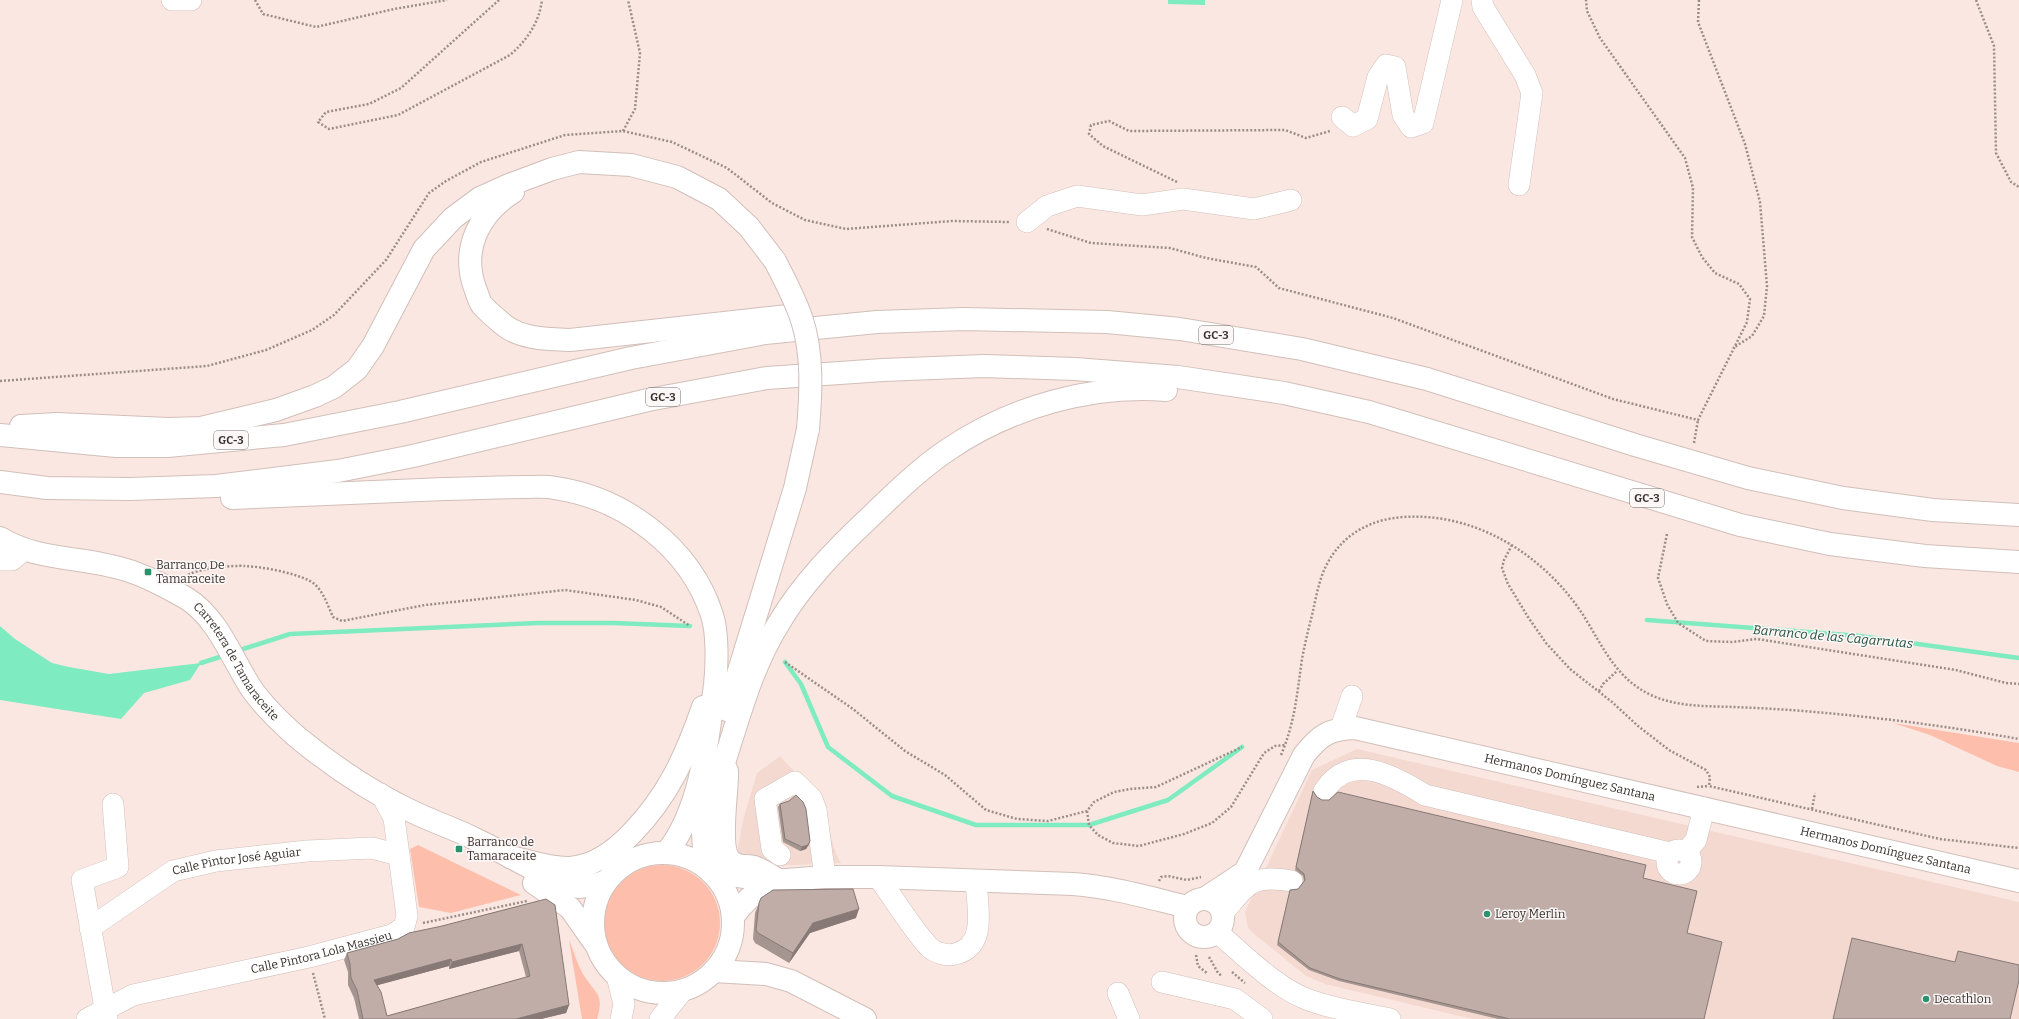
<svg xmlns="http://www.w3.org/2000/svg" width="2019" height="1019" viewBox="0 0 2019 1019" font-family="Bitter,serif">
<rect width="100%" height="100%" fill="#fbe7e1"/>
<g fill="#f4d9d0">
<path d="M1357 749 2019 902V1019H1472L1325 984 1306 976 1253 933 1248 928 1245 912 1312 770Z"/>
<path d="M780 756 820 799 836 854 841 863 774 866 736 859 743 820 757 773Z"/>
</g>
<g fill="#fdbfab">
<path d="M1893 723 2019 743V772L1997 766 1930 735Z"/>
<path d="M418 845 521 895 451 913 419 907 410 849Z"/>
<circle cx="662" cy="923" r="58"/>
<path d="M569 940C574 951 577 964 583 974 595 994 605 993 597 1019H582Z"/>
</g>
<g fill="#7eebc0">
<path d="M1168 0H1205V5L1168 4Z"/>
<path d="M0 626 15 639 52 663 69 667 109 674 201 663 190 680 144 693 121 719 0 700Z"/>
</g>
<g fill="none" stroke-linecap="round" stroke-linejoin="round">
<g stroke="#7eebc0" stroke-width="4.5">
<path d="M1647 620 1860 636 2019 658"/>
<path d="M237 651 290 634 538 623H614L690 626"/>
<path d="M785 662 801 684 828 747 892 796 976 825H1089L1168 800 1242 747"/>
<path d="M201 663 226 655"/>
</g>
<g stroke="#d1bfb9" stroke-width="22">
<g id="minor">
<path d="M172 0H191"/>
<path d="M1482 0 1483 7 1525 75 1532 93 1519 185"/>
<path d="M1342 117 1353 126 1367 119 1378 77 1386 65 1395 67 1403 115 1411 127 1423 123 1452 0"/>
<path d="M1027 222 1047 206 1077 196 1142 205 1183 199 1254 209 1291 200"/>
<path d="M0 560H12L25 549"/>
<path d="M1341 728 1352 696"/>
<path d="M1324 791C1350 751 1393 775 1425 795L1670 853"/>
<circle cx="1679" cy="862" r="12"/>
<path d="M1686 852 1696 840 1704 808"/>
<path d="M780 855 772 849 765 799 795 782 812 799 816 810 825 877"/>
<path d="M878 877C895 900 910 926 929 947 935 953 947 956 955 954 988 947 977 906 976 881"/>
<path d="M1222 914C1248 884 1250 874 1292 881"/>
<path id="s1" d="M90 928 173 871 216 861 307 851 372 848 399 855"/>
<path d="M1217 932C1243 954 1273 985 1304 998 1330 1009 1363 1013 1390 1019"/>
<path d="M617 976 624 1004 621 1019"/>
<path d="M1162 982 1235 999 1262 1019"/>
<path d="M1118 993 1129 1019"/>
<path id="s2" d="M87 1019 133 995 309 957 392 935 404 927 407 916 394 818 381 794"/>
<path d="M107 1019 82 880 118 867 113 804"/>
<path d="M660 1019 683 990"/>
</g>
</g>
<g stroke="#d1bfb9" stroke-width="24">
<g id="major">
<path id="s3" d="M0 538C37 560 72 556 111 566 137 571 163 585 186 598 218 618 231 657 251 688 264 707 280 722 297 737 331 765 371 792 411 811 431 821 453 828 473 838 502 852 530 867 557 882 578 890 585 887 605 882"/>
<circle cx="663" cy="923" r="70"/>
<path d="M715 876 730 875 773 881 825 877H878L1073 884C1112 887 1150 898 1188 907"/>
<path d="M534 883 570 908 594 942"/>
<circle cx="1204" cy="918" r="19"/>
<path id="s4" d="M1204 899 1245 872 1304 755C1320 735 1329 729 1355 728L2019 881"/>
<path d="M733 917C745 899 756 893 773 881"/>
<path d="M714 971 766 974 791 981 865 1019"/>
</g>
</g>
<g stroke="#d1bfb9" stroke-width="24">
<g id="highway">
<path d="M513 192C479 213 461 249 475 288 477 293 479 301 482 305 488 312 498 320 505 326 523 339 548 339 570 340L788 316"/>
<path d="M21 426 57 424 168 429 201 428 276 410 315 396 334 387 357 369 373 346 424 249 453 218 480 198 509 185 552 169 579 162 631 165 677 177 719 199 749 227 775 261"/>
<path d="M0 435 116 446H167L284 435 400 412 631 358 765 333 877 322 964 319 1107 322 1180 329 1302 349 1427 379 1635 445 1748 478 1843 498 1933 510 2019 515"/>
<path d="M0 482 47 488 130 489 216 486 338 471 413 456 648 400 767 378 883 370 984 366 1075 369 1178 377 1284 393 1369 412 1740 525 1830 544 1925 556 2019 562"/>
<path d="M232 498C303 495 373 492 444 489 472 488 499 487 527 487 536 487 546 486 555 488 624 498 690 547 712 615 718 633 717 666 715 685 708 738 701 811 666 853"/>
<path d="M727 710 795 488 808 429"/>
<path d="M727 771C728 790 717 849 731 861 738 868 746 865 754 867 763 870 771 876 779 880"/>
<path d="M710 788 703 833 704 849 713 874"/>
<path d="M709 802 716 787C735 733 748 672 779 623 802 584 835 550 868 519 894 494 919 469 949 449 1011 407 1092 384 1166 390"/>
<path d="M510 857C530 861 550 869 570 868 595 866 615 851 632 833 668 796 686 756 703 707"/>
</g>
</g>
<g stroke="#9a8d88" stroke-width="2.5" stroke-dasharray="2 2" stroke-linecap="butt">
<path d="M255 0 263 14 316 27 394 9 447 0"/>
<path d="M499 0 401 88 369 104 326 112 318 122 329 129 398 115 510 55C527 40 539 23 542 0"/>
<path d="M1699 0 1698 22 1745 144 1760 202 1767 286 1764 316 1752 336 1733 348"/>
<path d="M1976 0 1994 46 1996 153 2011 182 2019 187"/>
<path d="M623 131 635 109 640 53 628 0"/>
<path d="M1177 182 1103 146 1089 134 1091 125 1109 121 1129 131 1285 130 1306 138 1330 131"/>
<path d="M1047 229 1091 243 1170 248 1206 258 1256 267 1279 288 1393 318 1613 399 1698 420 1747 322 1750 299 1739 284 1715 273 1702 257 1692 237 1693 188 1685 158 1600 38 1587 11 1586 0"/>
<path d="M0 381 207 366 266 350 312 330 334 315 386 260 429 193 446 181 481 162 565 135 623 131 672 142 727 168 772 203 805 220 846 229 952 221 1009 222"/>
<path d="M1694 443 1698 420"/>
<path d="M1667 534 1658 578 1667 604 1678 623 1706 641 1732 642 1757 639 1956 670 2006 683 2019 684"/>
<path d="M1512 545 1504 560 1502 568 1508 584 1528 617 1546 643 1570 669 1612 702 1638 726 1669 750 1706 770 1710 777 1709 786 1940 839 2019 848"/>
<path d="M185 577C192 569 234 565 245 566 263 567 291 572 308 580 322 586 327 604 333 617L342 621 425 605 565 590 636 600 661 607 690 626"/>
<path d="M785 662 853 709 905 751 945 775 986 810 1017 819 1048 821 1087 811 1094 802 1114 792 1130 789 1156 787 1242 747"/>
<path d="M1599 691 1603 684 1617 671"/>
<path d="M1281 755C1295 722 1297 694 1302 659 1305 643 1309 627 1313 611 1316 597 1319 581 1325 568 1340 536 1369 519 1404 517 1477 512 1547 557 1585 618 1604 649 1617 679 1651 695 1677 707 1706 706 1734 707 1757 708 1780 709 1803 711 1876 717 1947 726 2019 739"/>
<path d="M1697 787 1709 786"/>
<path d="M1812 809 1815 793"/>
<path d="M1087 811 1089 825 1098 835 1113 843 1139 846 1184 834 1212 823 1231 807 1264 753 1275 746 1286 745"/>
<path d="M1159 881 1161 877 1168 876 1187 880 1201 877"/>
<path d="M423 923 527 901"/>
<path d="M1196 955 1198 966 1207 973"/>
<path d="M1209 957 1218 973 1222 976"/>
<path d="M1232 972 1245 983"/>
<path d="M313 973 325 1019"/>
</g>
<use href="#minor" stroke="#fff" stroke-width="21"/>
<use href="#major" stroke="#fff" stroke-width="22"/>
<use href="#highway" stroke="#fff" stroke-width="22"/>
<g stroke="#d1bfb9" stroke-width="24" stroke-linecap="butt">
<path id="highway-bridge" d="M775 261C785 280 795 299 802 320 813 354 811 393 808 429"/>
</g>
<use href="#highway-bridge" stroke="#fff" stroke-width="22"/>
</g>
<g fill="#a59590" fill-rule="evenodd">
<path d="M1313 791 1317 797 1322 800 1643 878 1687 933 1704 1019H1498L1339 981 1309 970 1277 945 1290 890 1298 889 1304 882 1303 876 1295 870Z"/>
<path d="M780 804 809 845 806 849 800 851 783 842 778 807Z"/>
<path d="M546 899 569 1005 566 1013 541 1019H359L354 998 348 985V972L344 960 347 953 398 939 442 926ZM519 951 526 977 387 1016 377 985 449 966V969Z"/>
<path d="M759 903 856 918 810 933 789 963 755 943 753 939 755 913Z"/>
</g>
<g fill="#867976">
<path d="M810 841 806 849 800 851 802 847Z"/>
<path d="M859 909 856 918 810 933 789 963 793 953 813 923Z"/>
<path d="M522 944 519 951 449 969 452 962Z"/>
<path d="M451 959 449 966 371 987 374 980Z"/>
<path d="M569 1005 566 1013 541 1019H516Z"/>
</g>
<g fill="#c0ada8" stroke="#867976" fill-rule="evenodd">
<path d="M1313 791 1317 797 1322 800H1329L1338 792 1646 865 1643 878 1697 891 1687 933 1722 942 1704 1019H1510L1340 979 1310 968 1278 942 1290 890 1298 889 1305 880 1304 874 1296 867Z"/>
<path d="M796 795 803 802 806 809 810 841 808 845 802 847 785 839 780 804 789 801Z"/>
<path d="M853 889 859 909 813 923 793 953 758 933 756 930 759 903 761 898 773 890Z"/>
<path d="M546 899 555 905 569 1005 516 1019H363L357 990 351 978 350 964 347 953 398 939 409 933 442 926ZM522 944 530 976 387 1016 381 992 374 980 451 959 452 962Z"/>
<path d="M1852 938 1955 962 1958 951 2019 965V980L2010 1019H1833Z"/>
</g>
<g fill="#2b926f" stroke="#fcf8f7" stroke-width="1.5">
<rect x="144" y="568" width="8" height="8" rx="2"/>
<rect x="455" y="845" width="8" height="8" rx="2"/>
<circle cx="1487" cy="914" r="4"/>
<circle cx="1926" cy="999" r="4"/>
</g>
<g text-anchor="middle" stroke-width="3" stroke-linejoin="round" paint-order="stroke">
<g fill="#fcf8f7" stroke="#736d6a" stroke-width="1">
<rect x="1199" y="326" width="34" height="18" rx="3"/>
<rect x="646" y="388" width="34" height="18" rx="3"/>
<rect x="214" y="431" width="34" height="18" rx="3"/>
<rect x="1630" y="489" width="34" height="18" rx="3"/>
</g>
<g font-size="11" font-weight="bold" fill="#38312e">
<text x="1216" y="339">GC-3</text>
<text x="663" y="401">GC-3</text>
<text x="231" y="444">GC-3</text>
<text x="1647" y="502">GC-3</text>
</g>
<g font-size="12" fill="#38312e" stroke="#fcf8f7" text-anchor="start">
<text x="156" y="569">Barranco De<tspan x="156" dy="14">Tamaraceite</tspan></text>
<text x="467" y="846">Barranco de<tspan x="467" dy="14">Tamaraceite</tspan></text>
<text x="1495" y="918">Leroy Merlin</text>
<text x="1934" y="1003">Decathlon</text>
</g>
<g font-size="12" fill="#38312e" stroke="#fcf8f7">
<text dy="4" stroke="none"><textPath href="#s3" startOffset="279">Carretera de Tamaraceite</textPath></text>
<text dy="4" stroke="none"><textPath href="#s4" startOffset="461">Hermanos Domínguez Santana</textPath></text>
<text dy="4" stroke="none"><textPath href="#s4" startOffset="785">Hermanos Domínguez Santana</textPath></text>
<text dy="4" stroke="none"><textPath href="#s1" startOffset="165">Calle Pintor José Aguiar</textPath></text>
<text dy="4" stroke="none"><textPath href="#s2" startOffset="245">Calle Pintora Lola Massieu</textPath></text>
</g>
<g font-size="13" font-style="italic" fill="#245241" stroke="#fcf8f7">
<text transform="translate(1833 636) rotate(5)" y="5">Barranco de las Cagarrutas</text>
</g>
</g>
</svg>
